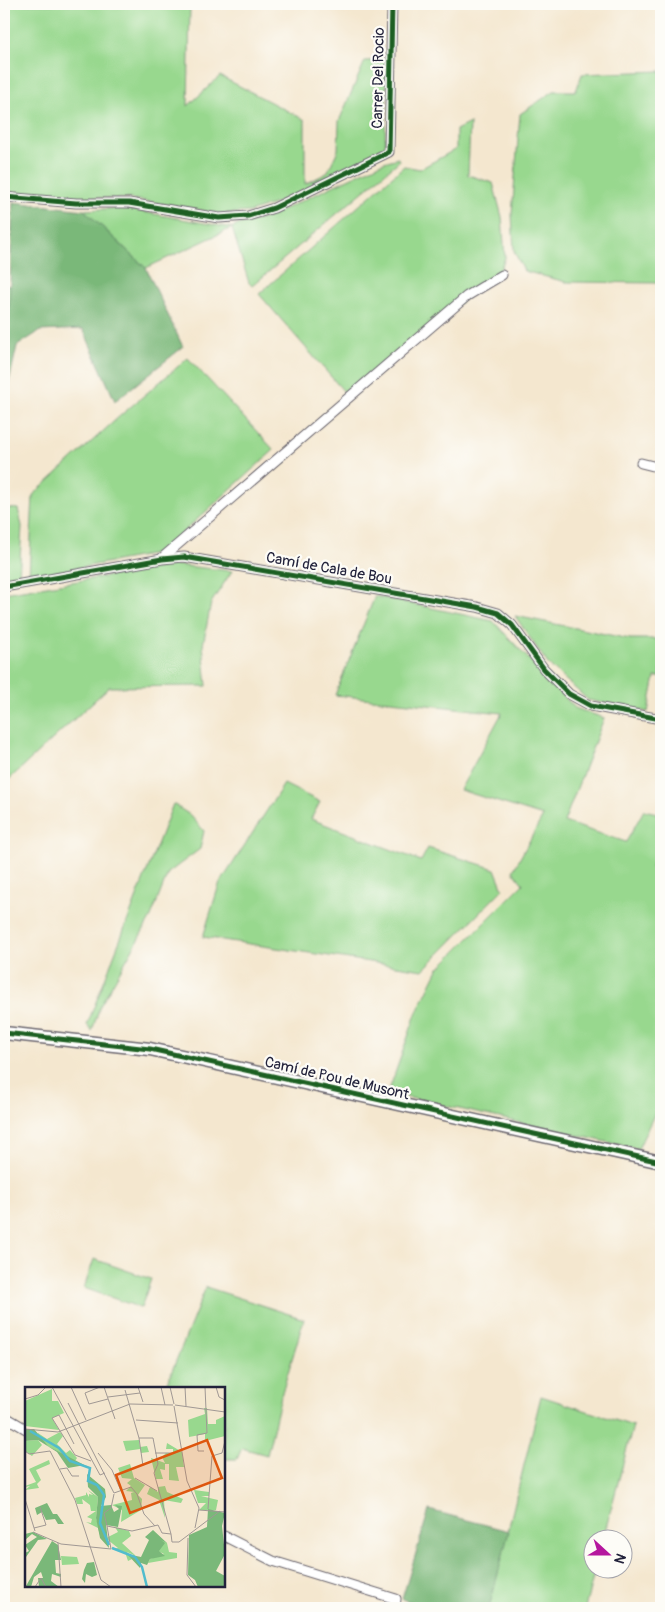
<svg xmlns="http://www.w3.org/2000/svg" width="665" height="1612" viewBox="0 0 665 1612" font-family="Pangolin,sans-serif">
<rect width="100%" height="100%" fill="#fdfcf7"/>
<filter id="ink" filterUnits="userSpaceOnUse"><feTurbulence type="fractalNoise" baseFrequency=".02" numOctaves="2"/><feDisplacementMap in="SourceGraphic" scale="10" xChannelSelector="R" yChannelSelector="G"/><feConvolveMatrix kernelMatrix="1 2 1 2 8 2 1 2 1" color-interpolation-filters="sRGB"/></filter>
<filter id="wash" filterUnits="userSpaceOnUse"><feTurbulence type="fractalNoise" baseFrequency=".0096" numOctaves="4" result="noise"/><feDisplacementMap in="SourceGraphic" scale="20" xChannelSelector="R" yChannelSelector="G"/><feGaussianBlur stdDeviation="1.12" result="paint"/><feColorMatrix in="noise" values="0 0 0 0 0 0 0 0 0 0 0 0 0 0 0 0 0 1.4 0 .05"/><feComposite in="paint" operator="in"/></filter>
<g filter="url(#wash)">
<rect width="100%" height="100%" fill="#f4e7cf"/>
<g fill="#98d88e" stroke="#5d7d64">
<path d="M4 4H190L188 106 220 76 305 120V184L327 173 338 150 339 121 365 61 387 60 385 149 282 201 250 212 221 214 184 207 130 199 4 194Z"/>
<path d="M661 71V283L566 282 524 271 514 251 512 214 520 114 554 91H576L582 74Z"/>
<path d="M470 123 468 175 493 183 502 217 505 258 499 272 346 394 259 294 404 166 420 169 456 149V130Z"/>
<path d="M398 158 399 161 252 286 249 283 232 228 146 268 84 210 121 208 232 228 240 224 263 219 384 162Z"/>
<path d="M11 285 8 338 4 340V286Z"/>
<path d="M188 358 274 450 160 553 29 577 33 495 121 415Z"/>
<path d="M4 508 18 509 22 526 19 578 12 583H4Z"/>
<path d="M176 565 232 571 211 603 203 645 207 686 109 687 4 784V593Z"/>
<path d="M375 596 493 621 575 708 604 718 564 822 626 842 644 810 661 814V836L651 867 661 873V1100L638 1149 388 1093 416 1014 438 969 523 884 513 871 543 816 460 790 502 713 335 695Z"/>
<path d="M515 616 630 639H661V677H655L648 712 588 700 548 664Z"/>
<path d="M284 784 320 802 311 819 421 861 428 848 495 869 503 889 423 970 203 937 219 885Z"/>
<path d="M173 804 190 815 204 831 200 849 168 873 151 917 100 1006 92 1031 87 1025Z"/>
<path d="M94 1259 151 1279 141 1308 84 1288Z"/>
<path d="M206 1287 304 1319 281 1396 267 1455 242 1448 237 1459H224V1388H165Z"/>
<path d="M541 1396 633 1426 603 1539 592 1540V1570H595L585 1608H489Z"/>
</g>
<g fill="#7ab879" stroke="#4e6d5a">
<path d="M13 202 84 210 146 268 183 347 115 401 83 329 40 331 17 346 9 382 4 389V340L8 338Z"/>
<path d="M429 1510 509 1531 489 1608H430L402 1599Z"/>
</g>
</g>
<g filter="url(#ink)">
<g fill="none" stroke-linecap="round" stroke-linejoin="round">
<g stroke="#6c676f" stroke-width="11">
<g id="street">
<path d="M4 197 76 203H129L219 218 248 216 274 208 389 152 392 4"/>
<path d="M641 463 661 468"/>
<path d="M162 558 467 296 502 275"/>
<path d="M4 587 162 559 184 557 477 607 498 613 512 625 544 669 569 694 591 706 661 719"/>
<path d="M4 1416 26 1429"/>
<path d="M224 1536 273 1561 396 1599 395 1608"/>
</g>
</g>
<g stroke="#6c676f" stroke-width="15">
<path id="secondary" d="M4 1033 150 1049 661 1162"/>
</g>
<use href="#street" stroke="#fff" stroke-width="9"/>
<use href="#secondary" stroke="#fff" stroke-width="12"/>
<g stroke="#fdfcf7" stroke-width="8">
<g id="cycleway">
<path d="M4 197 76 203H129L219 218 248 216 274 208 389 152 392 4"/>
<path d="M4 587 162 559 184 557 477 607 498 613 512 625 544 669 569 694 591 706 661 719"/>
<path d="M4 1033 150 1049 661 1162"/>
</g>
</g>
<use href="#cycleway" stroke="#1b5e20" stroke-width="5"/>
</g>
</g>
<g text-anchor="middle" stroke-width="4.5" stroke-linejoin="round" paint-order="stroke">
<g font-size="15" fill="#22223b" stroke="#fdfcf7">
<text transform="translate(378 78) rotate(-89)" y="5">Carrer Del Rocio</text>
<text transform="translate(329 568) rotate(10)" y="5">Camí de Cala de Bou</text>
<text transform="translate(337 1078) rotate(13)" y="5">Camí de Pou de Musont</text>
</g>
</g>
<g transform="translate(25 1387)">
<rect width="200" height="200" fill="#f4e7cf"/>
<path d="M27 2V14H33L39 26 27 31 34 43 0 39V14ZM179 21H182L183 37H191V33L200 29V49L180 54V47L164 50 163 33 180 27ZM35 45 38 49 32 57 41 66 45 63 52 71 50 74 23 59 12 49 13 46 22 52ZM13 53 17 58 7 69 0 64V54ZM114 53 115 60 122 59 124 65 116 66 115 62 101 64 98 54ZM142 56 157 65 159 80H151L154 94 144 93V77H140V83L135 82 138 92H131L126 71 140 76 137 70 141 66H148V62H141ZM24 73 25 77 11 83 16 93 12 97 14 101 0 103 5 99 0 100V99L11 95 4 82ZM105 77 109 91 120 98 113 108 117 112 116 123 96 135 97 123 87 118 107 113 106 106 109 105 101 104 106 99 102 96 107 92 97 91 93 81ZM140 99 142 105 158 112 156 116 139 113 140 131 134 113 122 107 125 100 133 105V100ZM63 103 73 110 71 131 75 144V148L73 141 61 135 66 136 67 132 62 130 71 124H66L65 118 57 112 58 117H52L50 111 61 108V105L64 110V107L68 108ZM169 103 184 105V109H176L193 113 191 123H174L181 116H173ZM90 140 104 144 106 149 97 156 111 169 102 165 107 172 103 174 100 165 87 162 93 161 83 153V150L93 145ZM136 152 142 156 144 165 152 166V171L123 176 125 172 139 167 133 164ZM36 169 52 170 54 177 37 178Z" fill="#98d88e"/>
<path d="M0 42H9L23 59 67 82 60 78 43 81 32 65 13 53 0 54ZM62 87 80 102 81 110 76 119 86 118 89 125 94 122 90 118 97 119 93 140 81 138 84 161 75 151 71 131 73 110 63 100ZM22 116 28 127H32L39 137H33L30 132 21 133 17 125 12 128 10 121ZM183 122 200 126 197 139 200 167 191 184 200 189V200H173L170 193 163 188 164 148 182 140ZM128 143 142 156 136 153 140 156 134 164 140 169 125 172 122 178 116 176 115 181 102 167 116 170 124 153 120 150ZM8 145 22 152 13 153 1 170V199L27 154 33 158 36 173H30L31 186 36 187V190L27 187 26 194 34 200H14L13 191H18L16 185 9 190 6 200H0V166L4 164 0 158 12 150 7 147 0 153V147ZM69 175 72 188 67 190 61 187 60 196 57 192 59 183 62 176Z" fill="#7ab879"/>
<path fill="none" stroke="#51bccd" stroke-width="2.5" d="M5 44 34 61 45 74 65 81 63 94 72 98 79 108 75 136 84 158M87 161 110 170 117 180 122 200"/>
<path fill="none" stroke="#a09894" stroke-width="1" d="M27 0 75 88 80 86M46 0 61 33M75 0 60 6 64 17 83 12M79 0 90 32M113 0 118 15M136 0 140 18M145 0 149 17M160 0 161 19M191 0 194 10 200 13M100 3 114 51H128L133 77 129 86 146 147M83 10 115 6M0 12 13 8 21 0M43 16 89 106 106 100 112 107 119 127 130 139M150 18 200 25M149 19 162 94 174 121 170 141M111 33 153 36M0 42 33 45 105 17 148 18M114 51 118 79M49 57 34 28 27 31 50 68 66 74M0 64 4 67 25 64 50 113 76 193 86 200M179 64H173L172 48 182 46 180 0M73 66 87 83 96 104M130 66H148M35 82 42 81 47 89H54M110 91 132 104M0 112 10 144M183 122 187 69 197 66 200 54M174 123 200 125M82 139 79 126 86 121 89 107M9 141 21 138 15 120M8 145 36 157 86 162 82 139 107 144 133 138 137 146 146 147 147 155H154L195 124M163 151 162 188 171 200M33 156 36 200M10 200 16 191 21 200"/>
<path fill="#de560e" fill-opacity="0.15" stroke="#de560e" stroke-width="2.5" d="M182 53 197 91 105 126 91 88Z"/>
<rect width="200" height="200" fill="none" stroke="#22223b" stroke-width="2.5"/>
</g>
<rect width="665" height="1612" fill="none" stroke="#fdfcf7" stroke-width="20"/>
<g transform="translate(608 1554) rotate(111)"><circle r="24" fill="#fdfcf7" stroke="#a5a5ac"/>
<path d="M0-4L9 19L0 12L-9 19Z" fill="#b5179e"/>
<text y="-8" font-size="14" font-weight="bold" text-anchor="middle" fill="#22223b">N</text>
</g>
</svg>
